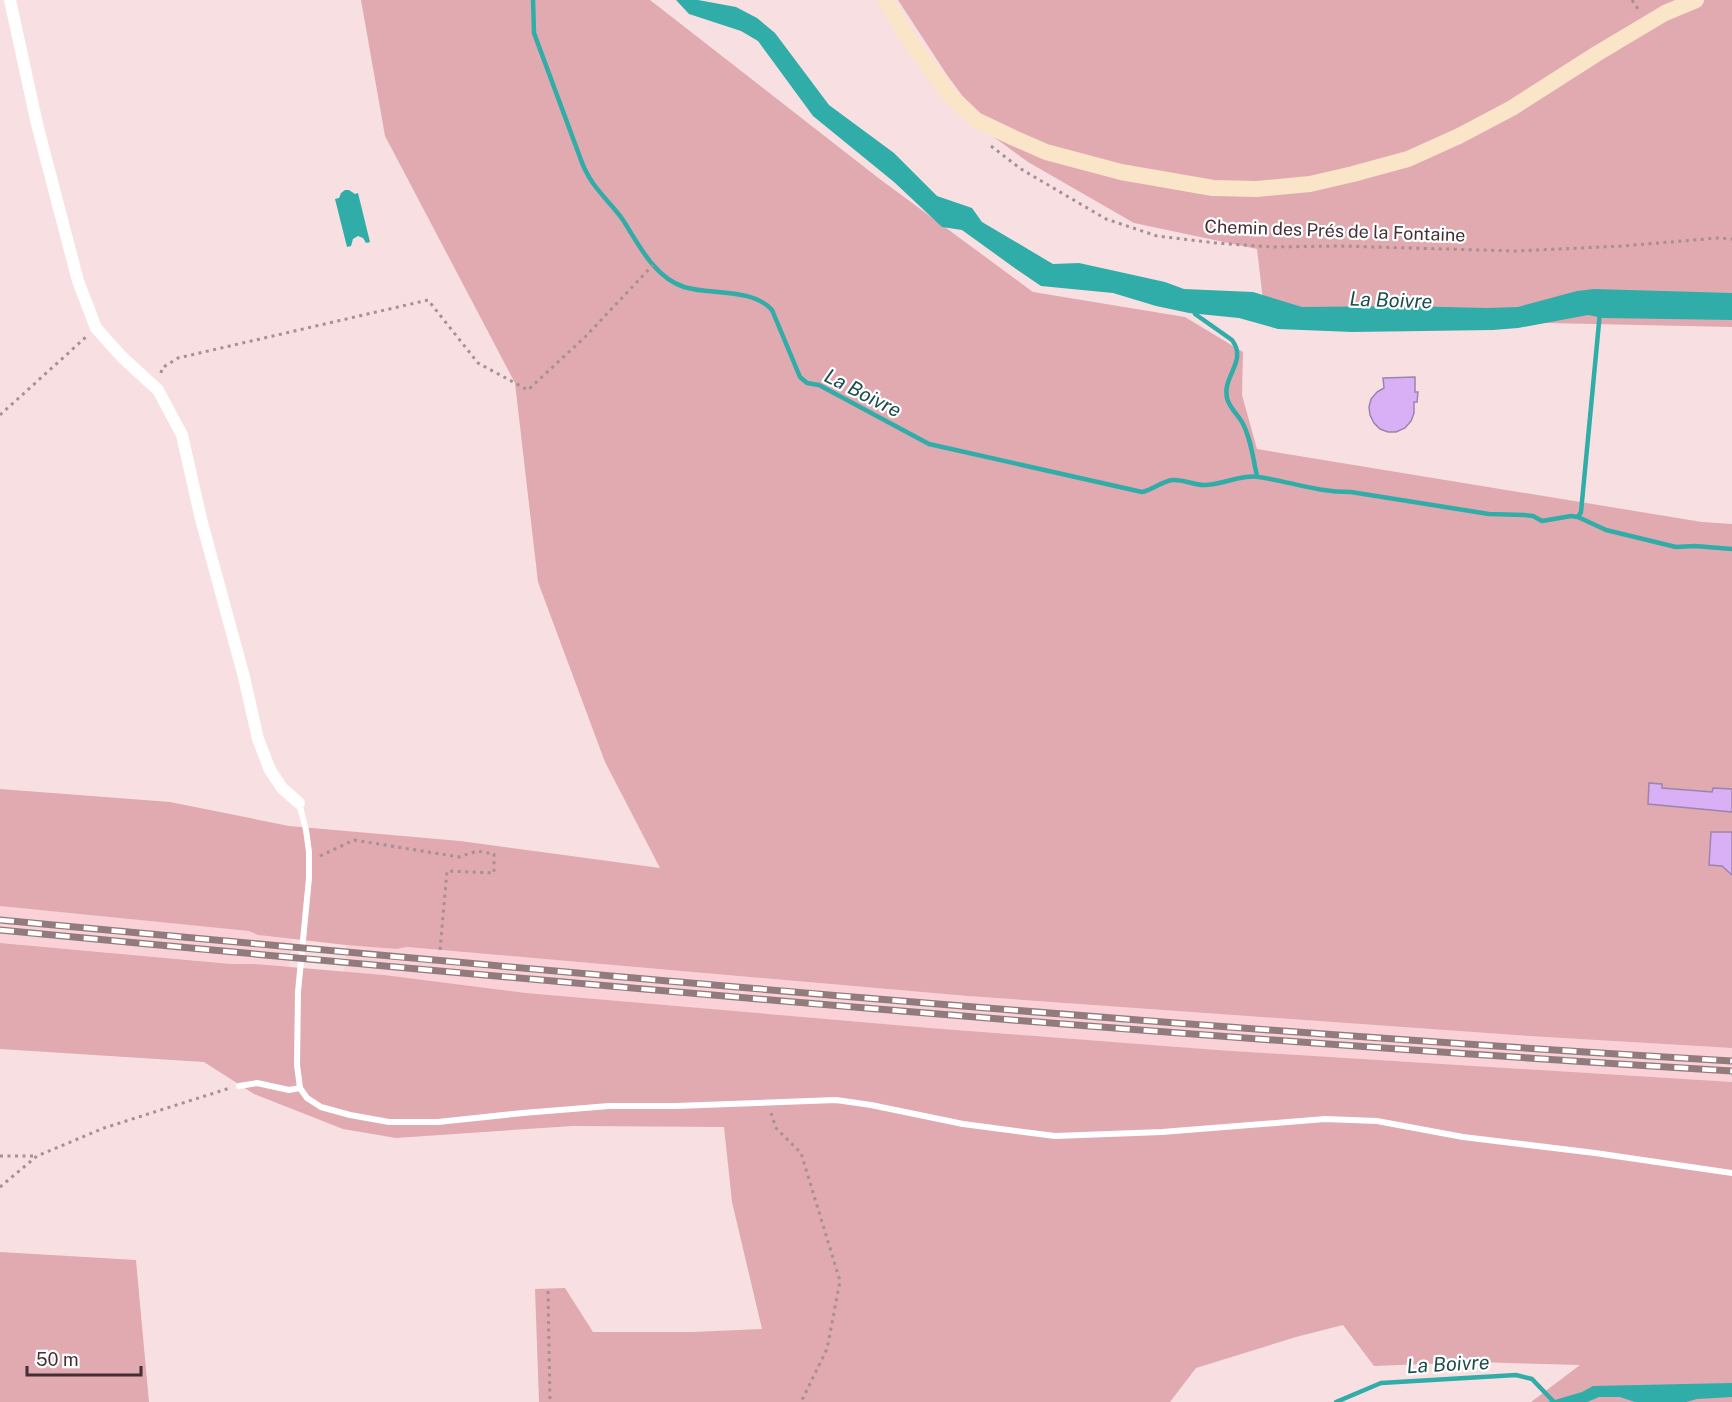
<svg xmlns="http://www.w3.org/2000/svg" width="1732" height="1402" viewBox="0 0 1732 1402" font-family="'Public Sans',sans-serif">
<rect width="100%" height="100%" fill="#f8e0e2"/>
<g fill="#f9d1d6">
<path d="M0 906 249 931 258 935 292 940 289 968 255 964H231L0 943Z"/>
<path d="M346 945 396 949 407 947 968 996 1529 1036 1732 1048V1082L1217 1050 930 1028 526 993 384 975 344 972Z"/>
</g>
<g fill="#e1a9b0">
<path d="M361 0H650L881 180 1033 292 1185 317 1243 352 1242 395 1257 449 1702 522 1732 524V1048L1529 1036 968 996 407 947 396 949 346 945 258 935 249 931 0 906V789L170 802 289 826 460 841 660 868 605 762 538 582 515 383 385 136Z"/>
<path d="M898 0H1732V327L1265 317 1257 249 1134 223 1028 162 991 135 947 75Z"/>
<path d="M0 943 231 964H255L384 975 526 993 930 1028 1217 1050 1732 1082V1402H1531L1580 1365 1476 1362 1374 1366 1343 1325 1296 1337 1196 1368 1170 1402H539L535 1289 565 1288 593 1332H692L762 1329 732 1202 724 1127 572 1126 396 1138 343 1129 254 1094 204 1062 0 1049Z"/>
<path d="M0 1252 136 1260 149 1402H0Z"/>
</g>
<g fill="#30ada8">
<path d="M676 0H698L736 7 757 18 775 33 829 105 894 153 937 196 972 208 982 222 1053 264 1079 263 1165 282 1184 289 1253 292 1302 307 1403 306 1487 308 1518 307 1577 291 1594 289 1732 293V320L1604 318 1588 315 1518 328 1493 330 1352 332 1278 329 1239 318 1189 313 1156 306 1113 293 1041 286 1016 269 962 230 942 227 894 182 813 116 758 41 741 31 689 14Z"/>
<path d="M345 190H349L355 194 358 193 370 242 366 243 363 238 358 236 353 239 351 246 347 247 335 199 339 198 341 193Z"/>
<path d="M1732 1383V1397L1697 1399 1686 1402H1635L1620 1397H1599L1587 1402H1548L1582 1392 1593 1386Z"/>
</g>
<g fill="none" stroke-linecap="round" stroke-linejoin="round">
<g stroke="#30ada8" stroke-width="4.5">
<path d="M533 0 534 33 581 160C583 166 586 172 589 177 598 193 613 205 623 220 639 245 654 277 684 287 710 295 753 288 772 310L800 377 807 383 819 385 929 444 1142 492C1152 490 1161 482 1172 480 1184 479 1193 485 1204 485 1222 485 1242 474 1259 477 1292 482 1316 492 1351 492L1489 514 1524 515 1533 516 1542 521 1571 516 1578 517 1606 530 1676 547 1695 546 1732 549"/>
<path d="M1194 310 1195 314 1232 340C1248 361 1222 376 1227 398 1229 407 1237 414 1242 422 1251 438 1253 459 1257 476"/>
<path d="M1578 517 1581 512 1600 312"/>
<path d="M1336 1402 1381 1383 1516 1375 1532 1379 1554 1402"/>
</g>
</g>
<g fill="#d9aff5" stroke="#9c85ad" stroke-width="1.5">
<path d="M1415 377V392H1418L1417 402H1414V413L1411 421 1405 428 1396 432H1388L1380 429 1374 423 1370 415 1369 407 1371 399 1377 392 1384 388 1383 378Z"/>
<path d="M1649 783 1662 784V788L1712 792 1713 788 1732 789V812L1648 804Z"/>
<path d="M1711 832H1732V875L1722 866 1709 865Z"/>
</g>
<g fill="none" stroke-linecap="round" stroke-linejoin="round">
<g stroke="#a79092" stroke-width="3" stroke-dasharray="3 4.5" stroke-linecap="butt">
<path d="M1632 0 1640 12"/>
<path d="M991 146 1021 169 1106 219 1157 236 1216 243 1272 247 1339 246 1516 251 1622 246 1718 238 1732 239"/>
<path d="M161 373 162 368 178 358 428 300 478 363 528 390 586 336 653 265"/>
<path d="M0 415 86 337"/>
<path d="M320 856 354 840 459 857 477 851 494 854V873L447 871 440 950"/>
<path d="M771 1113 776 1128 801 1153 840 1281 827 1349 801 1402"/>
<path d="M0 1156H36"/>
<path d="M0 1187 37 1156 104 1128 230 1088"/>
<path d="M548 1291 550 1402"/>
</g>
<g stroke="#fff" stroke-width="6">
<path d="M299 803 306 830 309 852V878L298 992 297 1065 300 1088 307 1098 321 1107 350 1115 389 1122H438L523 1113 609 1106H676L836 1100 871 1105 963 1124 1055 1136 1162 1132 1325 1119 1377 1121 1463 1137 1595 1153 1732 1173"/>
<path d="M239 1086 257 1083 289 1090 300 1088"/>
</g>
<path stroke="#fff" stroke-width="12" d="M10 0 37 124 78 281 96 328 122 357 158 390 182 435 201 519 244 677 258 739 270 770 282 788 299 803"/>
<path stroke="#fae5c9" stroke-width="16" d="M885 0 914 47 950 95 976 120 1014 138 1046 152 1121 172 1213 188 1257 189 1310 184 1353 174 1408 159 1459 136 1512 108 1598 53 1665 13 1696 0"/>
<g stroke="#917b7d" stroke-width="7">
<g id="rail">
<path d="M0 920C577 974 1154 1027 1732 1061"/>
<path d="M0 930C577 985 1154 1036 1732 1071"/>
</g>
</g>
<use href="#rail" stroke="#fff" stroke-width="4.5" stroke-dasharray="14" stroke-linecap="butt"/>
</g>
<g text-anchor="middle" stroke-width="4.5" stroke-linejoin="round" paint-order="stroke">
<g font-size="18" fill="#452f32" stroke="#fff">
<text transform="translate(1335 231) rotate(2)" y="6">Chemin des Prés de la Fontaine</text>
</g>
<g font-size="20" font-style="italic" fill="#1a4d4b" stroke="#fff">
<text transform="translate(1391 300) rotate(2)" y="7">La Boivre</text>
<text transform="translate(863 393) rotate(27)" y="7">La Boivre</text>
<text transform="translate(1448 1364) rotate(-3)" y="7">La Boivre</text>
</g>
</g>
<path d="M27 1366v9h114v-9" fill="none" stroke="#452f32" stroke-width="3"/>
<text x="36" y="1366" font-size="18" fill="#452f32" stroke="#ffffff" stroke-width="4.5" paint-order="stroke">50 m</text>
</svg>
